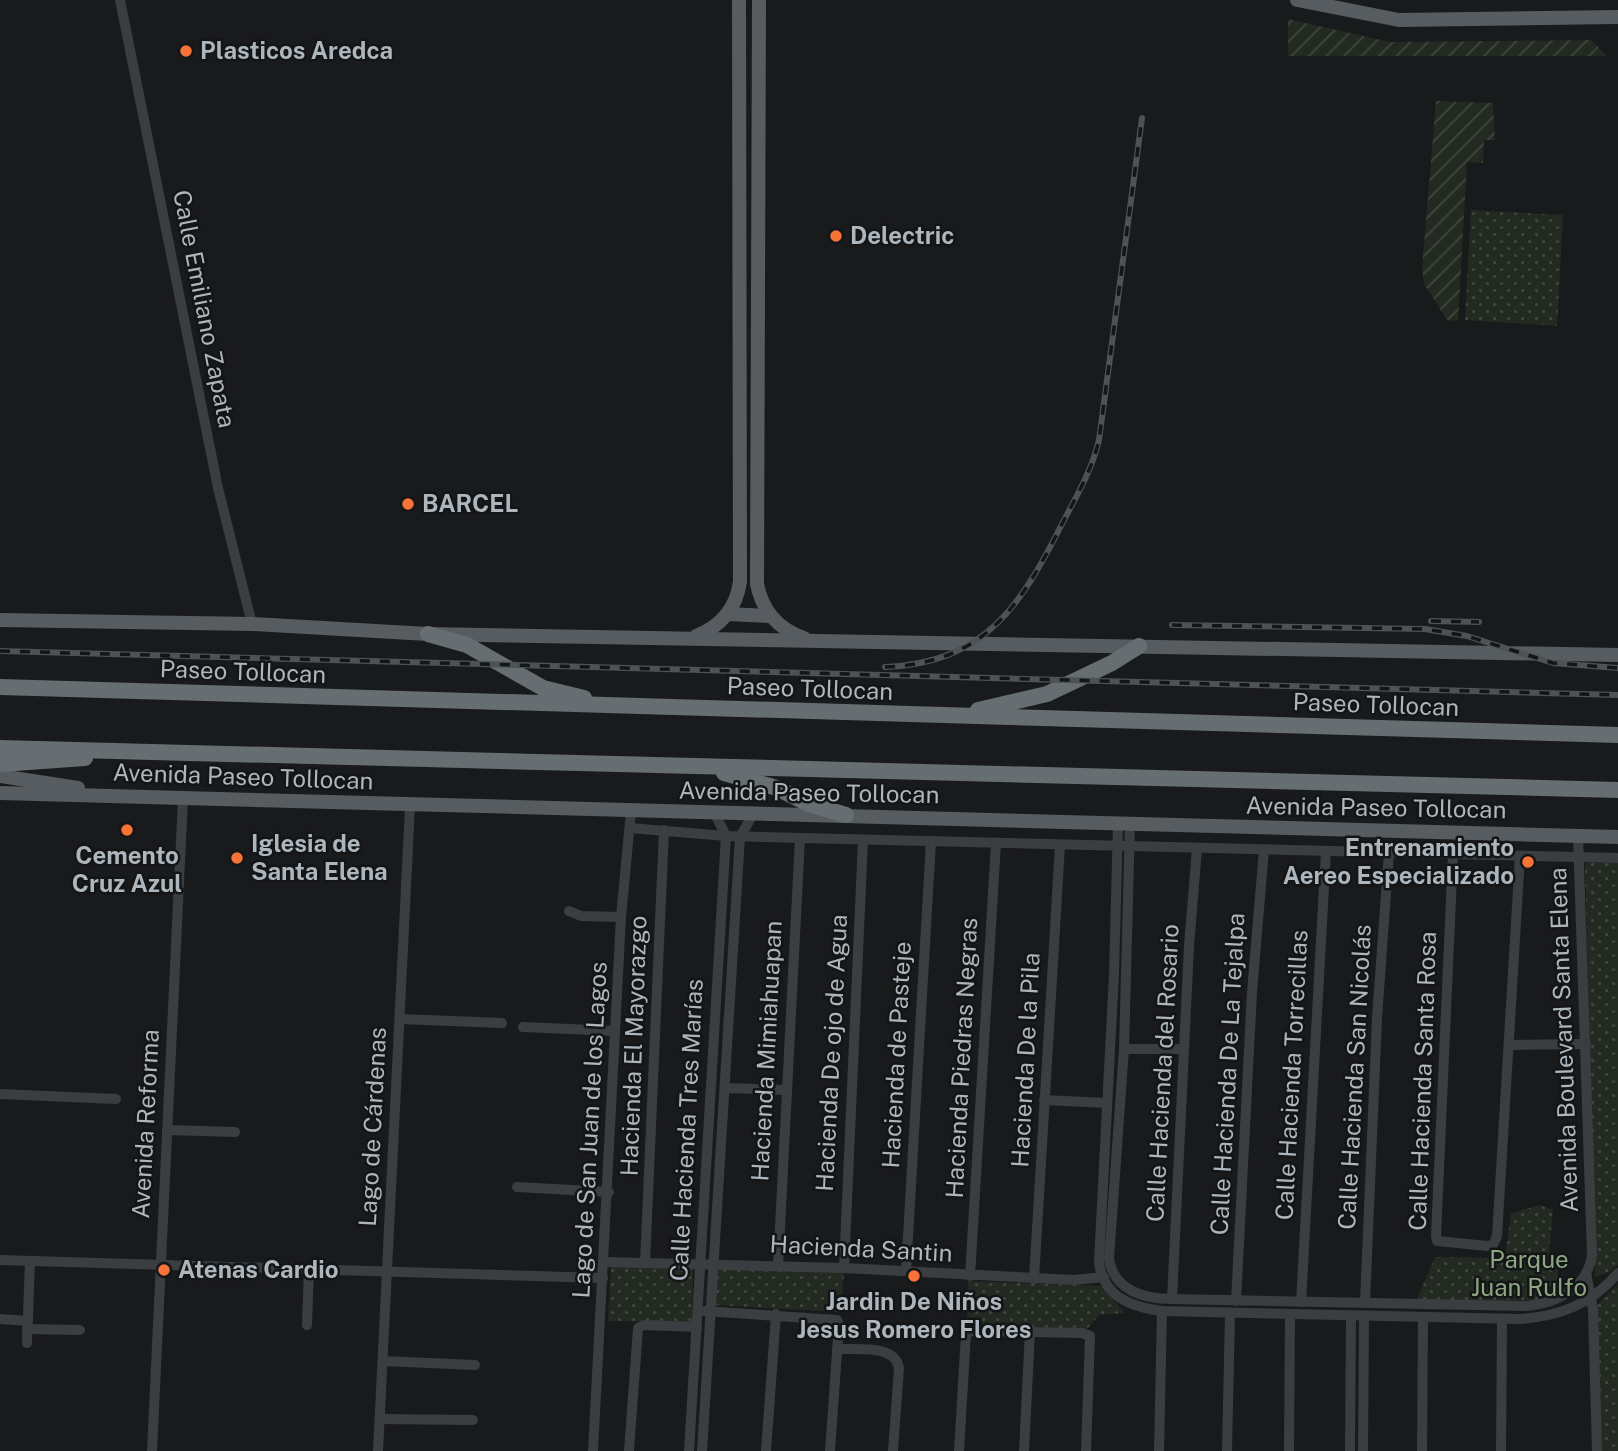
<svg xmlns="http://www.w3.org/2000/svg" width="1618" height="1451" viewBox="0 0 1618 1451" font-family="'Public Sans',sans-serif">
<defs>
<pattern id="park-dots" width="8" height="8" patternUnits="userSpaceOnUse" patternTransform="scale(1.75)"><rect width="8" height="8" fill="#232a21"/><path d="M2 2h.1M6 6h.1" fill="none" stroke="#40473f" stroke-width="1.8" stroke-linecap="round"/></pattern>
<pattern id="garden-furrows" width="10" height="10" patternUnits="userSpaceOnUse" patternTransform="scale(1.75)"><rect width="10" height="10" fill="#232a21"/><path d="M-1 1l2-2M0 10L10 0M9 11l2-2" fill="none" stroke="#40473f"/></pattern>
</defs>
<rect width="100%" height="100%" fill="#191a1c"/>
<g fill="url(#park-dots)">
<path d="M1471 210 1563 215 1557 326 1465 320Z"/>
<path d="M1585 863H1618V1265L1609 1272 1595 1277Z"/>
<path d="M1540 1205 1553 1210 1549 1254 1558 1267 1557 1293 1538 1300 1416 1301 1435 1257 1505 1258 1511 1213Z"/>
<path d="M611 1266 693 1267 692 1322 608 1321Z"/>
<path d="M716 1266 844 1272 841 1312 713 1305Z"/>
<path d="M968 1281 1101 1286 1125 1313 1099 1315 1087 1329 967 1325Z"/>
<path d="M1618 1284V1451H1602L1595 1307Z"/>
</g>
<g fill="url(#garden-furrows)">
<path d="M1288 19 1390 42 1591 40 1607 56H1288Z"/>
<path d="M1436 101 1493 103 1495 140H1484L1483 163 1467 162 1458 321 1447 320 1424 284 1422 268Z"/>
</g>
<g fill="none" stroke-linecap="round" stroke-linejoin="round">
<g stroke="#3a3e41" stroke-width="10">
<path d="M120 0 218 488 252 624"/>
<path d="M1118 824 1114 974 1099 1261C1102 1296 1130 1307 1162 1311L1521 1319C1560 1316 1592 1304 1618 1273"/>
<path d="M1130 824 1124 1049 1109 1259C1114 1291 1145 1299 1172 1299L1527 1306C1557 1303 1587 1289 1592 1255L1578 836"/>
<path d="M630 828 726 836 1618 858"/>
<path d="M1453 854 1436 1236 1437 1241 1487 1246 1493 1245 1497 1236 1520 856"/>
<path d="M569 911 581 916 621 917"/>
<path d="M400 1019 502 1023"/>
<path d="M523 1027 615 1031"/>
<path d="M1509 1045 1586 1044"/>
<path d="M1124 1049H1184"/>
<path d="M725 1088 785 1090"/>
<path d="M0 1094 116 1099"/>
<path d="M1044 1100 1107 1103"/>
<path d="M167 1130 235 1132"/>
<path d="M517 1187 609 1192"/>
<path d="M0 1260 603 1278"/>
<path d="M605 1262 844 1268 1074 1280 1104 1277"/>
<path d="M645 1263 664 830"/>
<path d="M778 1266 800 838"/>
<path d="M844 1268 863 840"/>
<path d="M906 1271 931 841"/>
<path d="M1586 1273 1593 1309 1597 1451"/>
<path d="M970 1276 996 843"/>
<path d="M1034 1279 1060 845"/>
<path d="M1172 1299 1189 946 1197 848"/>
<path d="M1236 1301 1252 992 1264 850"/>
<path d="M1301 1302 1326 851"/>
<path d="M1365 1303 1377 1018 1389 853"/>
<path d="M704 1311 837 1320 839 1324 830 1451"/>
<path d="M0 1319 27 1321"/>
<path d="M307 1325 309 1268"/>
<path d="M27 1329 80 1330"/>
<path d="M27 1343 30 1261"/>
<path d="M837 1349C857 1350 895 1344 899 1368L893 1451"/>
<path d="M383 1361 475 1365"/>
<path d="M380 1419 473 1420"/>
<path d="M152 1451 183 798"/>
<path d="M378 1451 410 806"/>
<path d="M593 1451 621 917 631 811"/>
<path d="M629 1451 638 1328 644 1325 697 1327"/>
<path d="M689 1451 726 836 715 814"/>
<path d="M702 1451 740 837 752 816"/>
<path d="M766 1451 776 1314"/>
<path d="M959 1451 966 1334 971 1331 1082 1333 1090 1336 1086 1451"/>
<path d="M1024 1451 1030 1331"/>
<path d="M1159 1451 1162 1311"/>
<path d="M1227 1451 1230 1313"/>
<path d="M1289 1451 1290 1314"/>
<path d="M1350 1451 1351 1316"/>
<path d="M1363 1451 1364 1317"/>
<path d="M1422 1451 1423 1317"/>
<path d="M1501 1451 1502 1319"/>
</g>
<g stroke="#565c60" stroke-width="14">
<path d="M759 0 757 584C762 610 778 629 804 638"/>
<path d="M1297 0 1399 20 1618 17"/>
<path d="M727 614 770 616"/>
<path d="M0 620 252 624 428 634 1618 655"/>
<path d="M696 636C720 627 737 608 740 581L739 0"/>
<path d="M0 776 78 788"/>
<path d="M0 793 1618 837"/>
</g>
<g stroke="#666e72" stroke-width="16">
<path d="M428 634 467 645 543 688 584 698"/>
<path d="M0 687 1618 735"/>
<path d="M978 710 1047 694 1112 663 1139 646"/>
<path d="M0 748 1618 790"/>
<path d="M0 764 85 758"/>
<path d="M724 773 777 788 809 804 846 815"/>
</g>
<g stroke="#4d5256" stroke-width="6">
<g id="rail">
<path d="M1431 621 1479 622"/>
<path d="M1172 625 1425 629 1467 636 1553 663 1618 668"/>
<path d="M0 651 1618 695"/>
<path d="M885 667C986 663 1021 605 1062 524 1076 497 1092 470 1099 440L1142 118"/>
</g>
</g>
<use href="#rail" stroke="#141517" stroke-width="3.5" stroke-dasharray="10" stroke-linecap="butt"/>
</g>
<g fill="#f77236" stroke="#141517" stroke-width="2.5">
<circle cx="186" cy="51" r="7"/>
<circle cx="836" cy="236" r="7"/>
<circle cx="408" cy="504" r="7"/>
<circle cx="127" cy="830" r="7"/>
<circle cx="237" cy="858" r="7"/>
<circle cx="1528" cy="862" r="7"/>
<circle cx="164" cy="1270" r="7"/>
<circle cx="914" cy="1276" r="7"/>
</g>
<g text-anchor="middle" stroke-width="5" stroke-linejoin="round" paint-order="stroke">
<g font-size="24" font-weight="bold" fill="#acb6bc" stroke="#141517" text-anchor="start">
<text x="200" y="59">Plasticos Aredca</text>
<text x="850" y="244">Delectric</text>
<text x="422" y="512">BARCEL</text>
<text x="251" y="852">Iglesia de<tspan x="251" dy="28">Santa Elena</tspan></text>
<text x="1514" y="856" text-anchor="end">Entrenamiento<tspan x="1514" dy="28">Aereo Especializado</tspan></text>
<text x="127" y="864" text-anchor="middle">Cemento<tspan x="127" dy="28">Cruz Azul</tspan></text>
<text x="178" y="1278">Atenas Cardio</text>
<text x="914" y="1310" text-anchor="middle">Jardin De Niños<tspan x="914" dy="28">Jesus Romero Flores</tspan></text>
</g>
<g font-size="24" fill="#acb6bc" stroke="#141517">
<text transform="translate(204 309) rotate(79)" y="8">Calle Emiliano Zapata</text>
<text transform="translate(243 672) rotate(2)" y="8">Paseo Tollocan</text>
<text transform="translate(810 689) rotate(2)" y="8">Paseo Tollocan</text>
<text transform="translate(1376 705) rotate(2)" y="8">Paseo Tollocan</text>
<text transform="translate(243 777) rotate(2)" y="8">Avenida Paseo Tollocan</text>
<text transform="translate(809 793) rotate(1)" y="8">Avenida Paseo Tollocan</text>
<text transform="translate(1376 808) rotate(1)" y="8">Avenida Paseo Tollocan</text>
<text transform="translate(1564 1040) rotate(-92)" y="8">Avenida Boulevard Santa Elena</text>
<text transform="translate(634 1046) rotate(-88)" y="8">Hacienda El Mayorazgo</text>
<text transform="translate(767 1051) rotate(-87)" y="8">Hacienda Mimiahuapan</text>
<text transform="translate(832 1053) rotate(-87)" y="8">Hacienda De ojo de Agua</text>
<text transform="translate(897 1055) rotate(-87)" y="8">Hacienda de Pasteje</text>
<text transform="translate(962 1058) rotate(-87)" y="8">Hacienda Piedras Negras</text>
<text transform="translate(1026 1060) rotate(-87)" y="8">Hacienda De la Pila</text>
<text transform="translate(1163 1073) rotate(-87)" y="8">Calle Hacienda del Rosario</text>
<text transform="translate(1228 1074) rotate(-87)" y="8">Calle Hacienda De La Tejalpa</text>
<text transform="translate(1292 1075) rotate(-87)" y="8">Calle Hacienda Torrecillas</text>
<text transform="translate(1355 1077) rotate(-87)" y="8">Calle Hacienda San Nicolás</text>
<text transform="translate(1423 1081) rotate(-88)" y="8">Calle Hacienda Santa Rosa</text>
<text transform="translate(146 1124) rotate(-87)" y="8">Avenida Reforma</text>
<text transform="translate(373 1127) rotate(-87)" y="8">Lago de Cárdenas</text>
<text transform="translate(590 1130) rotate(-87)" y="8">Lago de San Juan de los Lagos</text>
<text transform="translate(687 1130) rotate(-87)" y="8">Calle Hacienda Tres Marías</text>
<text transform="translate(861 1249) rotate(3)" y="8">Hacienda Santin</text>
</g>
<g font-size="24" fill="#8da782" stroke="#141517">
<text x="1529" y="1268">Parque<tspan x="1529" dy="28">Juan Rulfo</tspan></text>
</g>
</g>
</svg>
